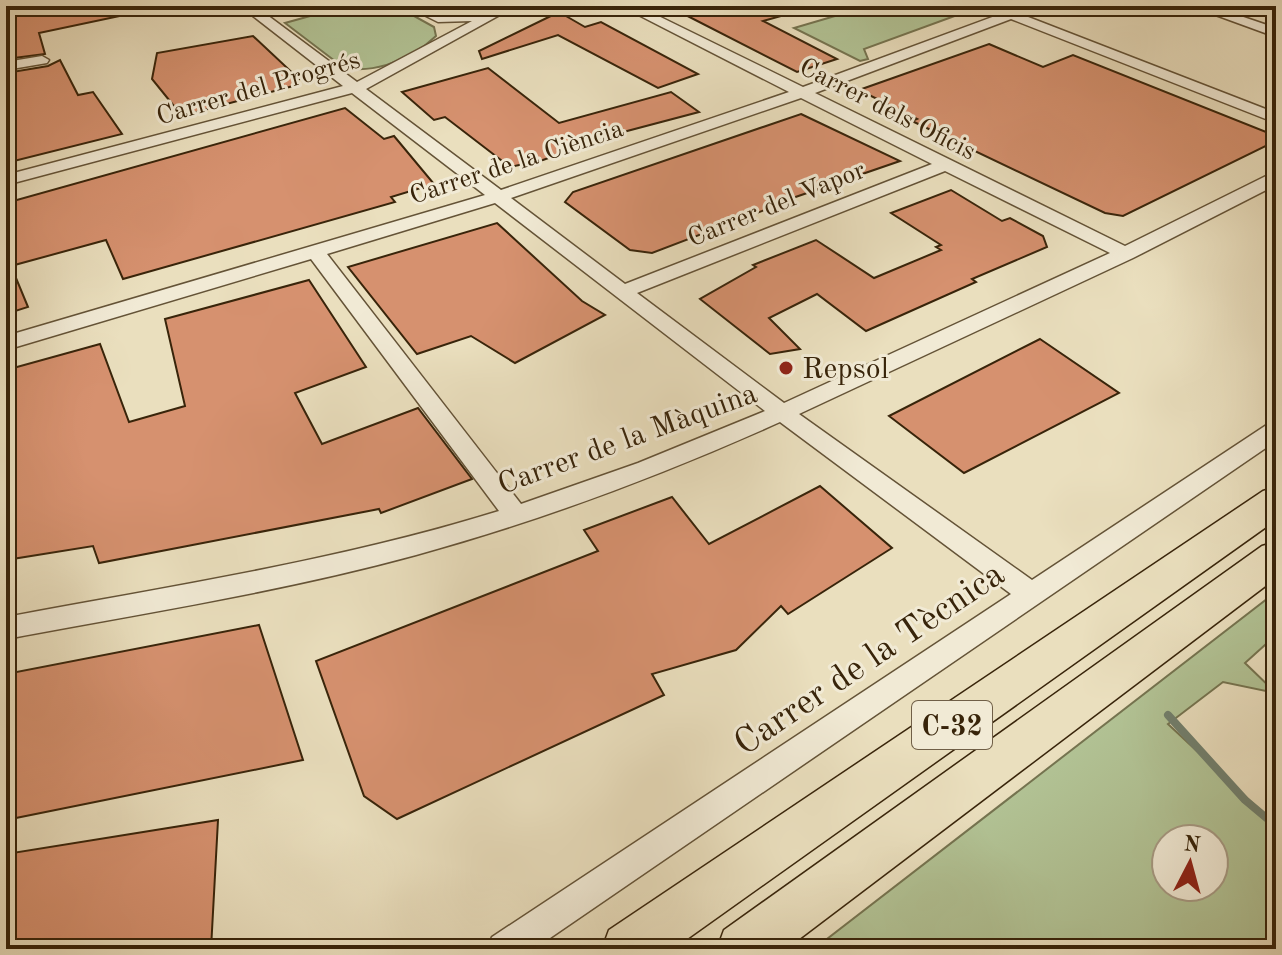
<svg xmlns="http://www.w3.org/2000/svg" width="1282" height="955" viewBox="0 0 1282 955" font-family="'Old Standard TT',serif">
<rect width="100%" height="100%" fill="#eadfbe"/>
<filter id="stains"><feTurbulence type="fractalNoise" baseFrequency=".0025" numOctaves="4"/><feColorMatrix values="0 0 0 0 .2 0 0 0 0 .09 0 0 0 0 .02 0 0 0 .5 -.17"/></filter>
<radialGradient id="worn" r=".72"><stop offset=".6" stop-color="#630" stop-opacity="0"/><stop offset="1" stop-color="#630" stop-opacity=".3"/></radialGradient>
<g fill="#b2c395" stroke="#757450" stroke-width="2" fill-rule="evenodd">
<path d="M346 6H396L434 27 436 36C410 61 365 79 331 63L335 61 285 23Z"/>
<path d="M851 6H982L864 49 868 59 860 61 794 28 852 11Z"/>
<path d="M1276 592V635L1245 663 1276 693 1223 682 1168 724 1276 825V949H814ZM1166 839H1214V887H1166Z"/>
</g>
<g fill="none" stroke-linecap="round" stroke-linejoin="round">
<path stroke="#72806e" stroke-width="8" d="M1168 715 1245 800 1276 826"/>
</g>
<g fill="#d6916f" stroke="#38240a" stroke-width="2">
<path d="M6 6H133L134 13 39 33 45 54 6 59Z"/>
<path d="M668 6H799V11L763 21 837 59 797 72Z"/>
<path d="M559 12 585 27 601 22 698 74 658 88 558 35 482 59 479 51Z"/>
<path d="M253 36 299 79 293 86 182 116 152 79 157 53Z"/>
<path d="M989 44 1043 67 1073 55 1276 136V141L1123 216 1105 213 912 121 917 119 859 90Z"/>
<path d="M60 60 78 95 93 92 122 134 6 163V73L48 66Z"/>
<path d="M488 68 559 123 671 92 699 112 612 135 543 160 510 167 445 117 434 120 402 92Z"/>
<path d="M345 108 384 139 394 136 434 184 391 197 395 202 123 279 106 240 11 266 28 307 6 314V203Z"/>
<path d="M801 114 900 161 781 202 783 203 652 253 630 250 565 202 573 192Z"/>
<path d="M951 190 1002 221 1010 218 1043 236 1047 247 972 279 976 282 866 331 817 294 769 318 800 349 770 354 700 299 756 267 753 265 816 240 874 278 941 250 936 247 941 245 891 213Z"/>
<path d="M497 223 582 301 605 315 515 363 471 336 417 354 348 267Z"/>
<path d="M309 280 366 367 295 393 322 444 418 408 472 479 381 513 379 509 99 563 93 546 6 560V370L100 344 129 422 185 406 165 319Z"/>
<path d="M1040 339 1119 393 964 473 889 416Z"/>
<path d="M820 486 892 548 788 614 781 606 736 650 652 674 664 695 397 819 364 796 316 661 598 551 584 530 672 497 709 544Z"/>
<path d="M259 625 303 760 6 820V674Z"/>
<path d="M218 820 211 949H6V854Z"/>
</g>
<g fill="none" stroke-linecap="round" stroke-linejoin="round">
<g stroke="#645337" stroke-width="3">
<g id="minor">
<path d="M240 6H255L357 82 472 21 438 22 406 6H423L440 14H485L499 6H516L366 89 501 190 789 92 621 6H638L803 87 1022 6H1041L1023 15 1276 113V123L1011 19 815 93 1125 246 1270 174 1276 173V185L1133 258 799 414 1032 580 1268 424 1276 422V441L534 949H487L492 937 1011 594 780 422C662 475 540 521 416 555 281 592 143 613 6 639V617C171 586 338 561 499 511L311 259 6 350V336L485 195 352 93 6 185V175L343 86ZM801 98 932 164 625 284 511 198ZM945 171 1110 253 784 403 637 293ZM495 203 765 411 638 463 521 504 327 254Z"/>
<path d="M1191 6H1211L1276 28V37Z"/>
<path d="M1244 6 1276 10V18L1246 9Z"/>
<path d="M42 56 49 60 47 63 6 70V62Z"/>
</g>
</g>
<g stroke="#38240a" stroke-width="3">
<g id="highway">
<path d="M1276 487V520L673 949H602L609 930 1263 491Z"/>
<path d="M1276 542V578L786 949H717L724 930 1262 546Z"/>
</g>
</g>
<use href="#minor" fill="#f1ead5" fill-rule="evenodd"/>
<use href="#highway" fill="#eadfbe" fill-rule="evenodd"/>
</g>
<circle fill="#8f2418" stroke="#f1ead5" stroke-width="3" cx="786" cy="368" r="8"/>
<g text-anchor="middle" stroke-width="6" stroke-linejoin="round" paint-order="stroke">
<g font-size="26" fill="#38240a" stroke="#f1ead5">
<text transform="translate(258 87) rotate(-16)" y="9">Carrer del Progrés</text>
<text transform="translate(888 108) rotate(27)" y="9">Carrer dels Oficis</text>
<text transform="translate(516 161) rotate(-18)" y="9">Carrer de la Ciència</text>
<text transform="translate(776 203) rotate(-22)" y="9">Carrer del Vapor</text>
</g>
<rect fill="#f1ead5" stroke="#705f47" stroke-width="2" x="912" y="701" width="80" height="48" rx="6"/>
<g font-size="28" font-weight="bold" fill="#38240a">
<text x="952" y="735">C-32</text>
</g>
<g font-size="30" fill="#38240a" stroke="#f1ead5" text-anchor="start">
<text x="802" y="378">Repsol</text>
</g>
<g font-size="30" fill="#38240a" stroke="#f1ead5">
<text transform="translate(627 438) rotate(-20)" y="10">Carrer de la Màquina</text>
</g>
<g font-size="36" fill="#38240a" stroke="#f1ead5">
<text transform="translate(868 657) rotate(-34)" y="13">Carrer de la Tècnica</text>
</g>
</g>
<rect width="1282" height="955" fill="none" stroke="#eadfbe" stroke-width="32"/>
<rect x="8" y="8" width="1266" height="939" fill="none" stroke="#38240a" stroke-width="4"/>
<rect x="16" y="16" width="1250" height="923" fill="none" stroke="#38240a" stroke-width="2"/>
<g transform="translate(1190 863) rotate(6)"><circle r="38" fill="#f1ead5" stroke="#a79b84" stroke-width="2"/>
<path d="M0-6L14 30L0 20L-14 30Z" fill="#8f2418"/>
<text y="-12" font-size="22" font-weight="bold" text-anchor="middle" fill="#38240a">N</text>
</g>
<rect width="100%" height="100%" filter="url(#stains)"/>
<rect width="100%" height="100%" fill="url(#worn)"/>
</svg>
